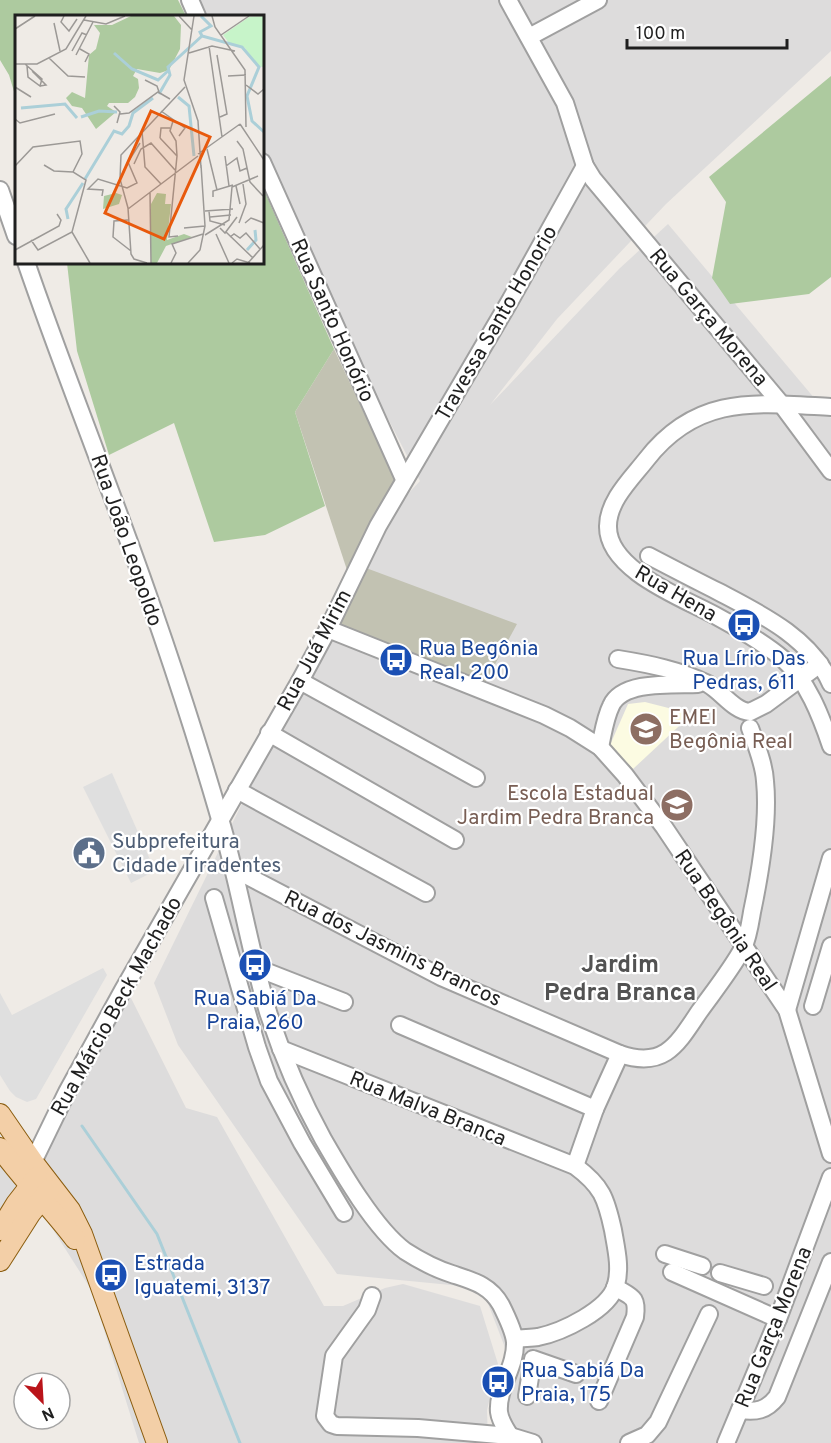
<svg xmlns="http://www.w3.org/2000/svg" width="831" height="1443" viewBox="0 0 831 1443" font-family="Overpass,sans-serif">
<rect width="100%" height="100%" fill="#efebe6"/>
<g fill="#dddcdc">
<path d="M189 0H831V51L666 204 557 319 490 405 619 269 668 224 831 418V1443H492L511 1363 482 1288 337 1274 178 1045 154 983 378 526 420 481 302 251 263 163 262 16H196Z"/>
<path d="M126 988 186 1108 217 1117 324 1306H343L385 1288 403 1284 480 1306 498 1364 487 1410 488 1443H139L92 1291 28 1190 0 1239V1135L24 1177Z"/>
</g>
<path fill="#fcfbe2" d="M645 702 692 714 633 769 610 745 628 704Z"/>
<g fill="#c2c2b2">
<path d="M334 349 395 479 347 570 295 412Z"/>
<path d="M358 565 517 624 481 690 328 629Z"/>
</g>
<g fill="#adca9f">
<path d="M0 0H178L186 16H16V98L9 75 0 60Z"/>
<path d="M831 76V277L809 294 730 304 712 278 726 202 709 177Z"/>
<path d="M263 188 334 349 295 412 325 506 265 535 214 542 174 423 109 455 77 351 67 263 262 262Z"/>
</g>
<g fill="#dfdfdf">
<path d="M112 773 155 871 131 883 83 787Z"/>
<path d="M103 968 107 975 36 1099 27 1102 16 1097 10 1091 0 1075V993L12 1015Z"/>
</g>
<g fill="none" stroke-linecap="round" stroke-linejoin="round">
<path stroke="#abcfd8" stroke-width="3" d="M82 1126 157 1234 240 1443"/>
<g stroke="#a0a0a0" stroke-width="20">
<g id="minor">
<path d="M190 0 197 16"/>
<path d="M508 0 565 103 585 166 593 179 782 405 831 471"/>
<path d="M529 37 598 0"/>
<path d="M262 162 404 479"/>
<path d="M0 190 16 236"/>
<path d="M26 262C51 335 79 407 106 480 148 591 187 705 220 819 239 882 249 948 268 1012 282 1055 301 1099 323 1139 342 1172 375 1229 405 1251 419 1260 436 1269 452 1274 473 1281 490 1285 501 1305 506 1315 514 1331 515 1342 516 1367 497 1388 499 1412 500 1421 506 1429 510 1436"/>
<path d="M831 407C756 403 697 394 646 460 631 479 608 501 608 526 607 571 686 599 718 617 740 629 764 643 783 659 807 680 821 716 831 746"/>
<path d="M649 556C672 568 695 580 719 592 761 614 811 638 831 684"/>
<path d="M328 629 544 715 570 728 600 747 625 775 664 827 787 1010 831 1154"/>
<path d="M618 659C649 664 680 670 708 684 722 692 734 711 750 712L766 704 820 664"/>
<path d="M300 681 476 778"/>
<path d="M269 733 455 840"/>
<path d="M600 747C603 734 605 718 611 706 622 680 674 685 698 684"/>
<path d="M237 790 426 893"/>
<path d="M232 868 441 977 620 1054C664 1069 677 1045 699 1012 714 991 731 970 743 948 748 938 750 924 752 912 760 874 769 820 765 781 764 763 756 745 750 728"/>
<path d="M214 898 257 1047 269 1081 302 1143 344 1213"/>
<path d="M257 968 344 1002"/>
<path d="M813 1006 831 946"/>
<path d="M787 1010 831 858"/>
<path d="M400 1025 595 1109"/>
<path d="M281 1049 575 1166C602 1186 606 1198 613 1230 616 1248 621 1267 616 1285 609 1310 562 1332 538 1337 531 1338 523 1338 515 1339"/>
<path d="M33 1162 67 1092 123 990 300 681 328 629 378 526 511 299 585 166"/>
<path d="M575 1166 595 1109 620 1054"/>
<path d="M665 1254 702 1266"/>
<path d="M672 1272 778 1319"/>
<path d="M720 1273 764 1286"/>
<path d="M372 1296 367 1310 334 1356 325 1416 331 1424 337 1426 418 1428 510 1436 533 1443"/>
<path d="M527 1396 533 1359 576 1374"/>
<path d="M599 1401 635 1317C638 1296 631 1297 615 1287"/>
<path d="M740 1410C756 1412 766 1411 777 1397L831 1262"/>
<path d="M629 1443 647 1435 658 1422 709 1314"/>
<path d="M726 1443 778 1319 831 1177"/>
</g>
</g>
<g stroke="#8b5d0f" stroke-width="22">
<g id="major">
<path d="M0 1114 33 1162 70 1210 82 1234 157 1443"/>
<path d="M0 1148C23 1180 51 1207 75 1239"/>
<path d="M0 1230 16 1204 37 1177"/>
<path d="M0 1261 30 1214 49 1190"/>
</g>
</g>
<use href="#minor" stroke="#fff" stroke-width="16"/>
<use href="#major" stroke="#f3cfa7" stroke-width="20"/>
</g>
<defs>
<g id="bus-disc" transform="scale(1.725)"><circle r="9.5" fill="#1a4fb4" stroke="#fff"/><path d="M-5-6H5V4H4V6H2V4H-2V6H-4V4H-5ZM-3.5-4V0h7V-4ZM-3.5 1.2v1.5H-2V1.2ZM2 1.2v1.5H3.5V1.2Z" fill="#fff"/></g>
<g id="school-disc" transform="scale(1.725)"><circle r="9.5" fill="#8d6e63" stroke="#fff"/><path d="M0-5L7-2L0 1L-7-2ZM-4 1L0 2.5L4 1V4Q0 6-4 4Z" fill="#fff"/></g>
<g id="civic-disc" transform="scale(1.725)"><circle r="9.5" fill="#5c6f8a" stroke="#fff"/><path d="M-.6-6.5H3V-4.5H.6V-3L4-1V1h2V6H-6V1h2V-1L-.6-3ZM-1.2 2.5V6h2.4V2.5Z" fill="#fff"/></g>
</defs>
<g fill-rule="evenodd">
<use href="#bus-disc" x="744" y="625"/>
<use href="#bus-disc" x="396" y="660"/>
<use href="#school-disc" x="646" y="729"/>
<use href="#school-disc" x="677" y="805"/>
<use href="#civic-disc" x="89" y="853"/>
<use href="#bus-disc" x="255" y="965"/>
<use href="#bus-disc" x="111" y="1275"/>
<use href="#bus-disc" x="498" y="1382"/>
</g>
<g text-anchor="middle" stroke-width="4.5" stroke-linejoin="round" paint-order="stroke">
<g font-size="21" fill="#1f1f1f" stroke="#fff">
<text transform="translate(709 317) rotate(50)" y="7">Rua Garça Morena</text>
<text transform="translate(333 320) rotate(66)" y="7">Rua Santo Honório</text>
<text transform="translate(496 323) rotate(-60)" y="7">Travessa Santo Honorio</text>
<text transform="translate(127 540) rotate(71)" y="7">Rua João Leopoldo</text>
<text transform="translate(676 593) rotate(30)" y="7">Rua Hena</text>
<text transform="translate(314 650) rotate(-62)" y="7">Rua Juá Mirim</text>
<text transform="translate(726 920) rotate(56)" y="7">Rua Begônia Real</text>
<text transform="translate(393 948) rotate(26)" y="7">Rua dos Jasmins Brancos</text>
<text transform="translate(116 1006) rotate(-61)" y="7">Rua Márcio Beck Machado</text>
<text transform="translate(428 1108) rotate(22)" y="7">Rua Malva Branca</text>
<text transform="translate(773 1327) rotate(-68)" y="7">Rua Garça Morena</text>
</g>
<g font-size="21" fill="#164399" stroke="#fff" text-anchor="start">
<text x="419" y="655">Rua Begônia<tspan x="419" dy="24">Real, 200</tspan></text>
<text x="744" y="665" text-anchor="middle">Rua Lírio Das<tspan x="744" dy="24">Pedras, 611</tspan></text>
<text x="255" y="1005" text-anchor="middle">Rua Sabiá Da<tspan x="255" dy="24">Praia, 260</tspan></text>
<text x="134" y="1270">Estrada<tspan x="134" dy="24">Iguatemi, 3137</tspan></text>
<text x="521" y="1377">Rua Sabiá Da<tspan x="521" dy="24">Praia, 175</tspan></text>
</g>
<g font-size="21" fill="#785e54" stroke="#fff" text-anchor="start">
<text x="669" y="724">EMEI<tspan x="669" dy="24">Begônia Real</tspan></text>
<text x="654" y="800" text-anchor="end">Escola Estadual<tspan x="654" dy="24">Jardim Pedra Branca</tspan></text>
</g>
<g font-size="21" fill="#4e5e75" stroke="#fff" text-anchor="start">
<text x="112" y="848">Subprefeitura<tspan x="112" dy="24">Cidade Tiradentes</tspan></text>
</g>
<g font-size="24" font-weight="bold" fill="#525252" stroke="#fff">
<text x="620" y="972">Jardim<tspan x="620" dy="28">Pedra Branca</tspan></text>
</g>
</g>
<g transform="translate(15 15)">
<rect width="249" height="249" fill="#efebe6"/>
<path d="M116 1H159L166 10 165 34 154 55 145 58 122 54 118 61 123 64 124 73 120 82 113 88H94L92 91 101 97 81 114 67 93 57 91 51 83 57 77 70 83 74 40 81 34 85 18 79 10H97ZM101 178 107 180 104 189 88 194 89 181ZM142 178 151 179 150 189H156L152 225 169 219 177 222 151 231 142 248H136V189Z" fill="#adca9f"/>
<path d="M249 1V51L248 52 242 51 230 33 214 28 208 20 234 2Z" fill="#c7f4c9"/>
<path fill="none" stroke="#abcfd8" stroke-width="3" d="M186 1 196 11 185 17 187 21 227 32 244 52 232 81 237 106 249 117M99 38 117 54 143 65 154 55M144 79 155 60 153 52 187 21M163 82 174 91 179 141M6 93 50 89 62 103M66 102 84 96 102 97M70 164 99 116 107 119 114 111 118 98 138 83M53 204 51 194 68 168M232 235 241 225 240 215"/>
<path fill="none" stroke="#9c9996" stroke-width="1.5" d="M49 1 46 7 54 16 62 4M164 1 177 15M179 1 169 65 183 106 186 153M197 1 200 12 230 55 231 112M69 5 91 9 110 1M39 8 45 36M0 14 20 1M206 20 234 1M194 31 207 122M65 34 74 39 70 47M57 36 67 18 72 20M174 38 197 31 220 36M61 40 78 7M202 40 212 99 205 102M34 43 53 61 70 62M0 49H22L51 34 71 1M10 49 27 64 25 71 13 62 12 51M17 56 31 70 25 71M213 61 231 60M130 65 142 71 144 77M231 70 243 79 249 74M0 72 16 82M99 91 105 97 102 108M146 96 170 113 164 121M105 99 114 98 143 77 155 84M0 104 5 108 40 99M158 106 155 116 161 126 162 141 154 222 163 221M225 109 249 145M127 116 130 152 146 169M145 123 162 141M145 123 146 113H155M222 126 228 134 235 167M192 134 202 175M183 139 225 109M210 141 214 171M119 149 126 134 136 128 160 155M29 150 39 156 58 157M0 151 18 132 65 126 67 139 58 157 71 165 57 217 23 235 16 225M211 151 222 143 225 156 232 153M235 167 248 181M221 171 225 189M135 178 136 248M87 181 88 175 73 174 83 164 112 173 122 168 113 147 125 128M198 182V176L218 170M113 194 183 141M190 196 218 194M194 196 195 206 210 210M195 202 216 200M113 205 99 206 98 222 116 236M224 208 231 189 228 169M230 208 236 203 249 208M169 213 190 211M205 213 210 218 222 202M57 217 75 248M211 217 238 243M201 219 214 248M190 220 214 205 217 172 243 161M215 222 219 219 225 223 231 218 245 234M0 235 44 211 46 205 42 199M132 248 119 244 116 239 113 193 105 164 106 140 170 72M156 248 161 238 157 229 188 219M173 248 185 235 190 211 186 150M217 248 222 244 235 248M233 248 249 230"/>
<path fill="#e8590c" fill-opacity="0.15" stroke="#e8590c" stroke-width="3" d="M136 96 195 122 149 224 90 198Z"/>
<rect width="249" height="249" fill="none" stroke="#1f1f1f" stroke-width="3"/>
</g>
<g transform="translate(42 1401) rotate(156)"><circle r="28" fill="#ffffff" stroke="#a5a5a5" stroke-width="1.5"/>
<path d="M0-4.5L10 22L0 15L-10 22Z" fill="#ba141a"/>
<text y="-9" font-size="16" font-weight="bold" text-anchor="middle" fill="#1f1f1f">N</text>
</g>
<path d="M627 39v9h160v-9" fill="none" stroke="#1f1f1f" stroke-width="3"/>
<text x="636" y="39" font-size="18" fill="#1f1f1f" stroke="#ffffff" stroke-width="4.5" paint-order="stroke">100 m</text>
</svg>
